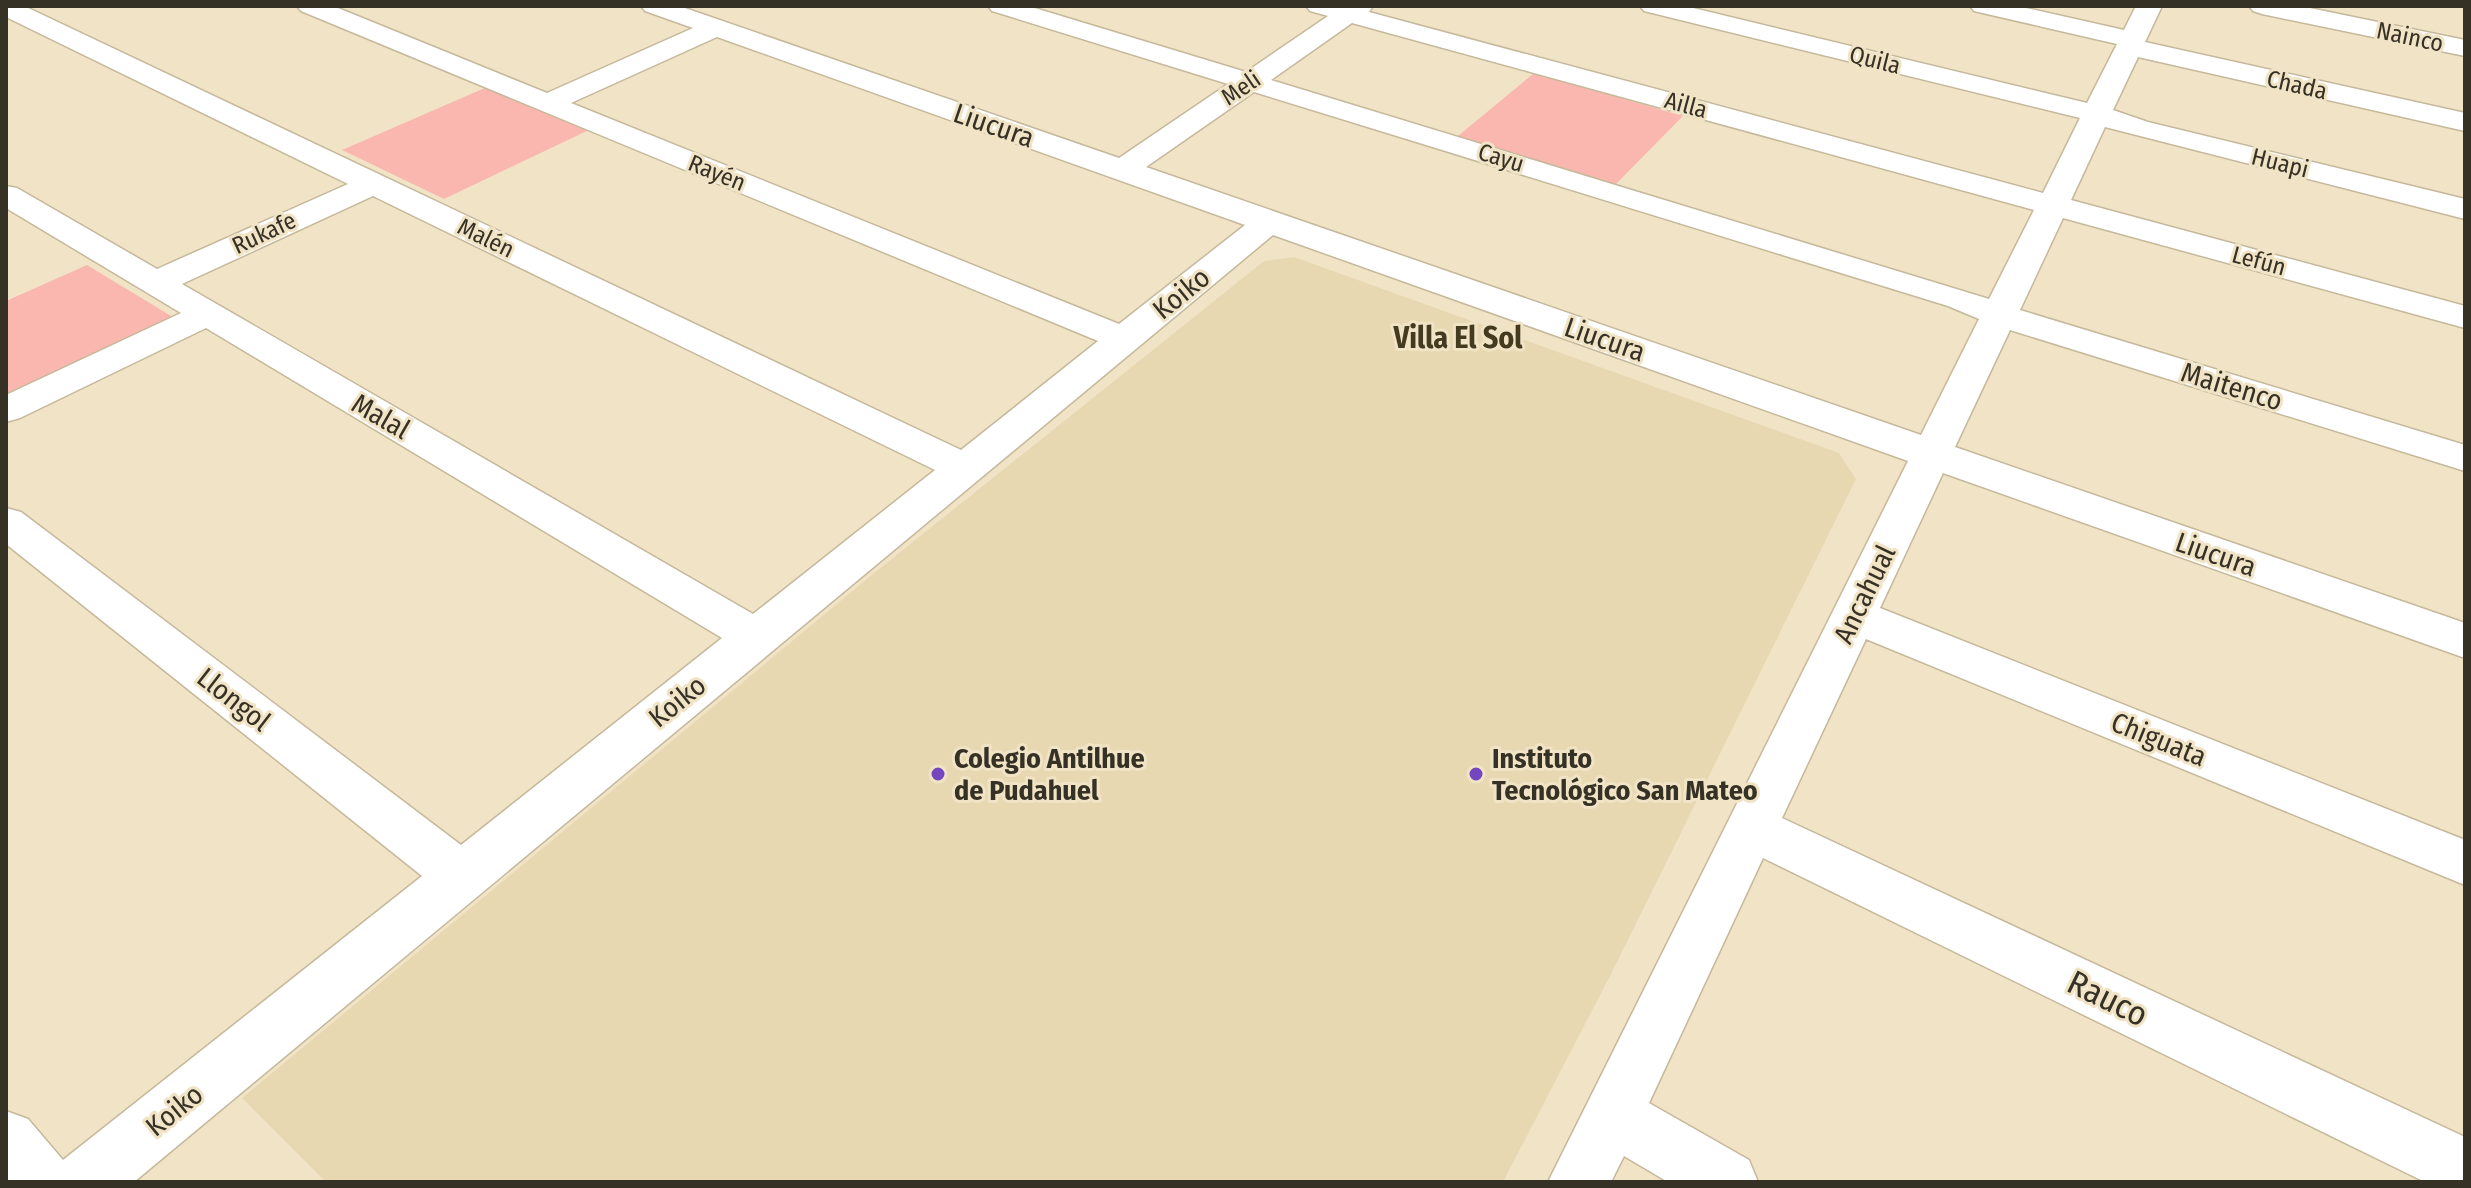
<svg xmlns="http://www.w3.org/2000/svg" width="2471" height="1188" viewBox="0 0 2471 1188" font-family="'Fira Sans Condensed',sans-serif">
<rect width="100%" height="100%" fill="#f1e4c6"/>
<path fill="#e8d8b2" d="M1294 257 1839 453 1856 479 1611 974 1503 1182H326L242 1098 874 573 1264 261Z"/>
<g fill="#fab7af">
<path d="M1534 73 1683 116 1615 185 1458 136Z"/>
<path d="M487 87 589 130 444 199 342 150Z"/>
<path d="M87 265 191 328 6 418V301Z"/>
</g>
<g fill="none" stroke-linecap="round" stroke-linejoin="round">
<g stroke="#c5b89b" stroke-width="3">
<g id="street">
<path d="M6 6H24L961 450 1098 341 301 11 297 6H333L547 93 693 28 645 11 641 6H679L1119 158 1228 84 992 11 988 6H1028L1246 72 1328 16 1310 11 1306 6H1373L1369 12 2043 193 2080 118 1644 11 1640 6H1685L2087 103 2117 44 1974 11 1970 6H2017L2124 30 2136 6H2162L2145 42 2465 113V131L2138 57 2113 110 2148 122 2465 199V219L2105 127 2071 200 2465 306V328L2063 218 2020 310 2465 445V471L2010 330 1955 447 2465 623V658L1943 473 1880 608 2465 840V885L1866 639 1782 818 2465 1137V1182H2425L1763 858 1649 1103 1749 1160 1758 1182H1668L1624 1156 1611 1182H1548L1908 461 1273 235 134 1182H6V1111L28 1119 63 1160 422 876 6 544V508L21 512 461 845 722 638 206 328 20 418 6 422V395L181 313 6 208V186L17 188 157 269 348 184 6 17ZM1352 23 2034 210 1989 299 1271 80ZM717 37 1245 225 1119 324 571 103ZM1254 92 1948 306 1979 319 1921 435 1146 167ZM373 196 935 470 753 614 182 284Z"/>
<path d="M2249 6H2300L2465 40V56L2262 14 2253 11Z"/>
</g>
</g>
<use href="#street" fill="#fff" fill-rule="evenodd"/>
</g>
<g fill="#7447bf" stroke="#f1e4c6" stroke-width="3">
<circle cx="938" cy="774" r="8"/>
<circle cx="1476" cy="774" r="8"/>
</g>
<g text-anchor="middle" stroke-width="6" stroke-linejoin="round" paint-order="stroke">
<g font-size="24" fill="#363125" stroke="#f1e4c6">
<text transform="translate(2410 37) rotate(12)" y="8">Nainco</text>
<text transform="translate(1875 60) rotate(14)" y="8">Quila</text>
<text transform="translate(2297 85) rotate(13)" y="8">Chada</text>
<text transform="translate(1241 88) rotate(-34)" y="8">Meli</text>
<text transform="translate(1686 105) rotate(15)" y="8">Ailla</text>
<text transform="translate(1501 158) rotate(17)" y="8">Cayu</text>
<text transform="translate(2280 163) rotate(14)" y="8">Huapi</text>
<text transform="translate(717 173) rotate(22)" y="8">Rayén</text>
<text transform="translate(264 233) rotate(-25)" y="8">Rukafe</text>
<text transform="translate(486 238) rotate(26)" y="8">Malén</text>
<text transform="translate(2259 261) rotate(15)" y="8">Lefún</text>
</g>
<g font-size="28" fill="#363125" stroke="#f1e4c6">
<text transform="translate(994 125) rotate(19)" y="10">Liucura</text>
<text transform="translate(1181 293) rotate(-39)" y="10">Koiko</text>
<text transform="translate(1605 339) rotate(19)" y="10">Liucura</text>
<text transform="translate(2232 386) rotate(17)" y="10">Maitenco</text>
<text transform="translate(381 416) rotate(30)" y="10">Malal</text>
<text transform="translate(2216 554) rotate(19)" y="10">Liucura</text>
<text transform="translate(1864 594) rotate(-64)" y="10">Ancahual</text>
<text transform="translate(234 699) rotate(38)" y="10">Llongol</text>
<text transform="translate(677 701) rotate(-39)" y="10">Koiko</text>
<text transform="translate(2159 739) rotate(22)" y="10">Chiguata</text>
<text transform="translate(174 1110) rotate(-39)" y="10">Koiko</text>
</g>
<g font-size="28" font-weight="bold" fill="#363125" stroke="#f1e4c6" text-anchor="start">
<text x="954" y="768">Colegio Antilhue<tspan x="954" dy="32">de Pudahuel</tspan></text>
<text x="1492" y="768">Instituto<tspan x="1492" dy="32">Tecnológico San Mateo</tspan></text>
</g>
<g font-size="30" font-weight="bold" fill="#443a20" stroke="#f1e4c6">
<text x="1458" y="348">Villa El Sol</text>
</g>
<g font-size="34" fill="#363125" stroke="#f1e4c6">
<text transform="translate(2108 998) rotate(26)" y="12">Rauco</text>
</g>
</g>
<rect width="2471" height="1188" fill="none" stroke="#363125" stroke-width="16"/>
</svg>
